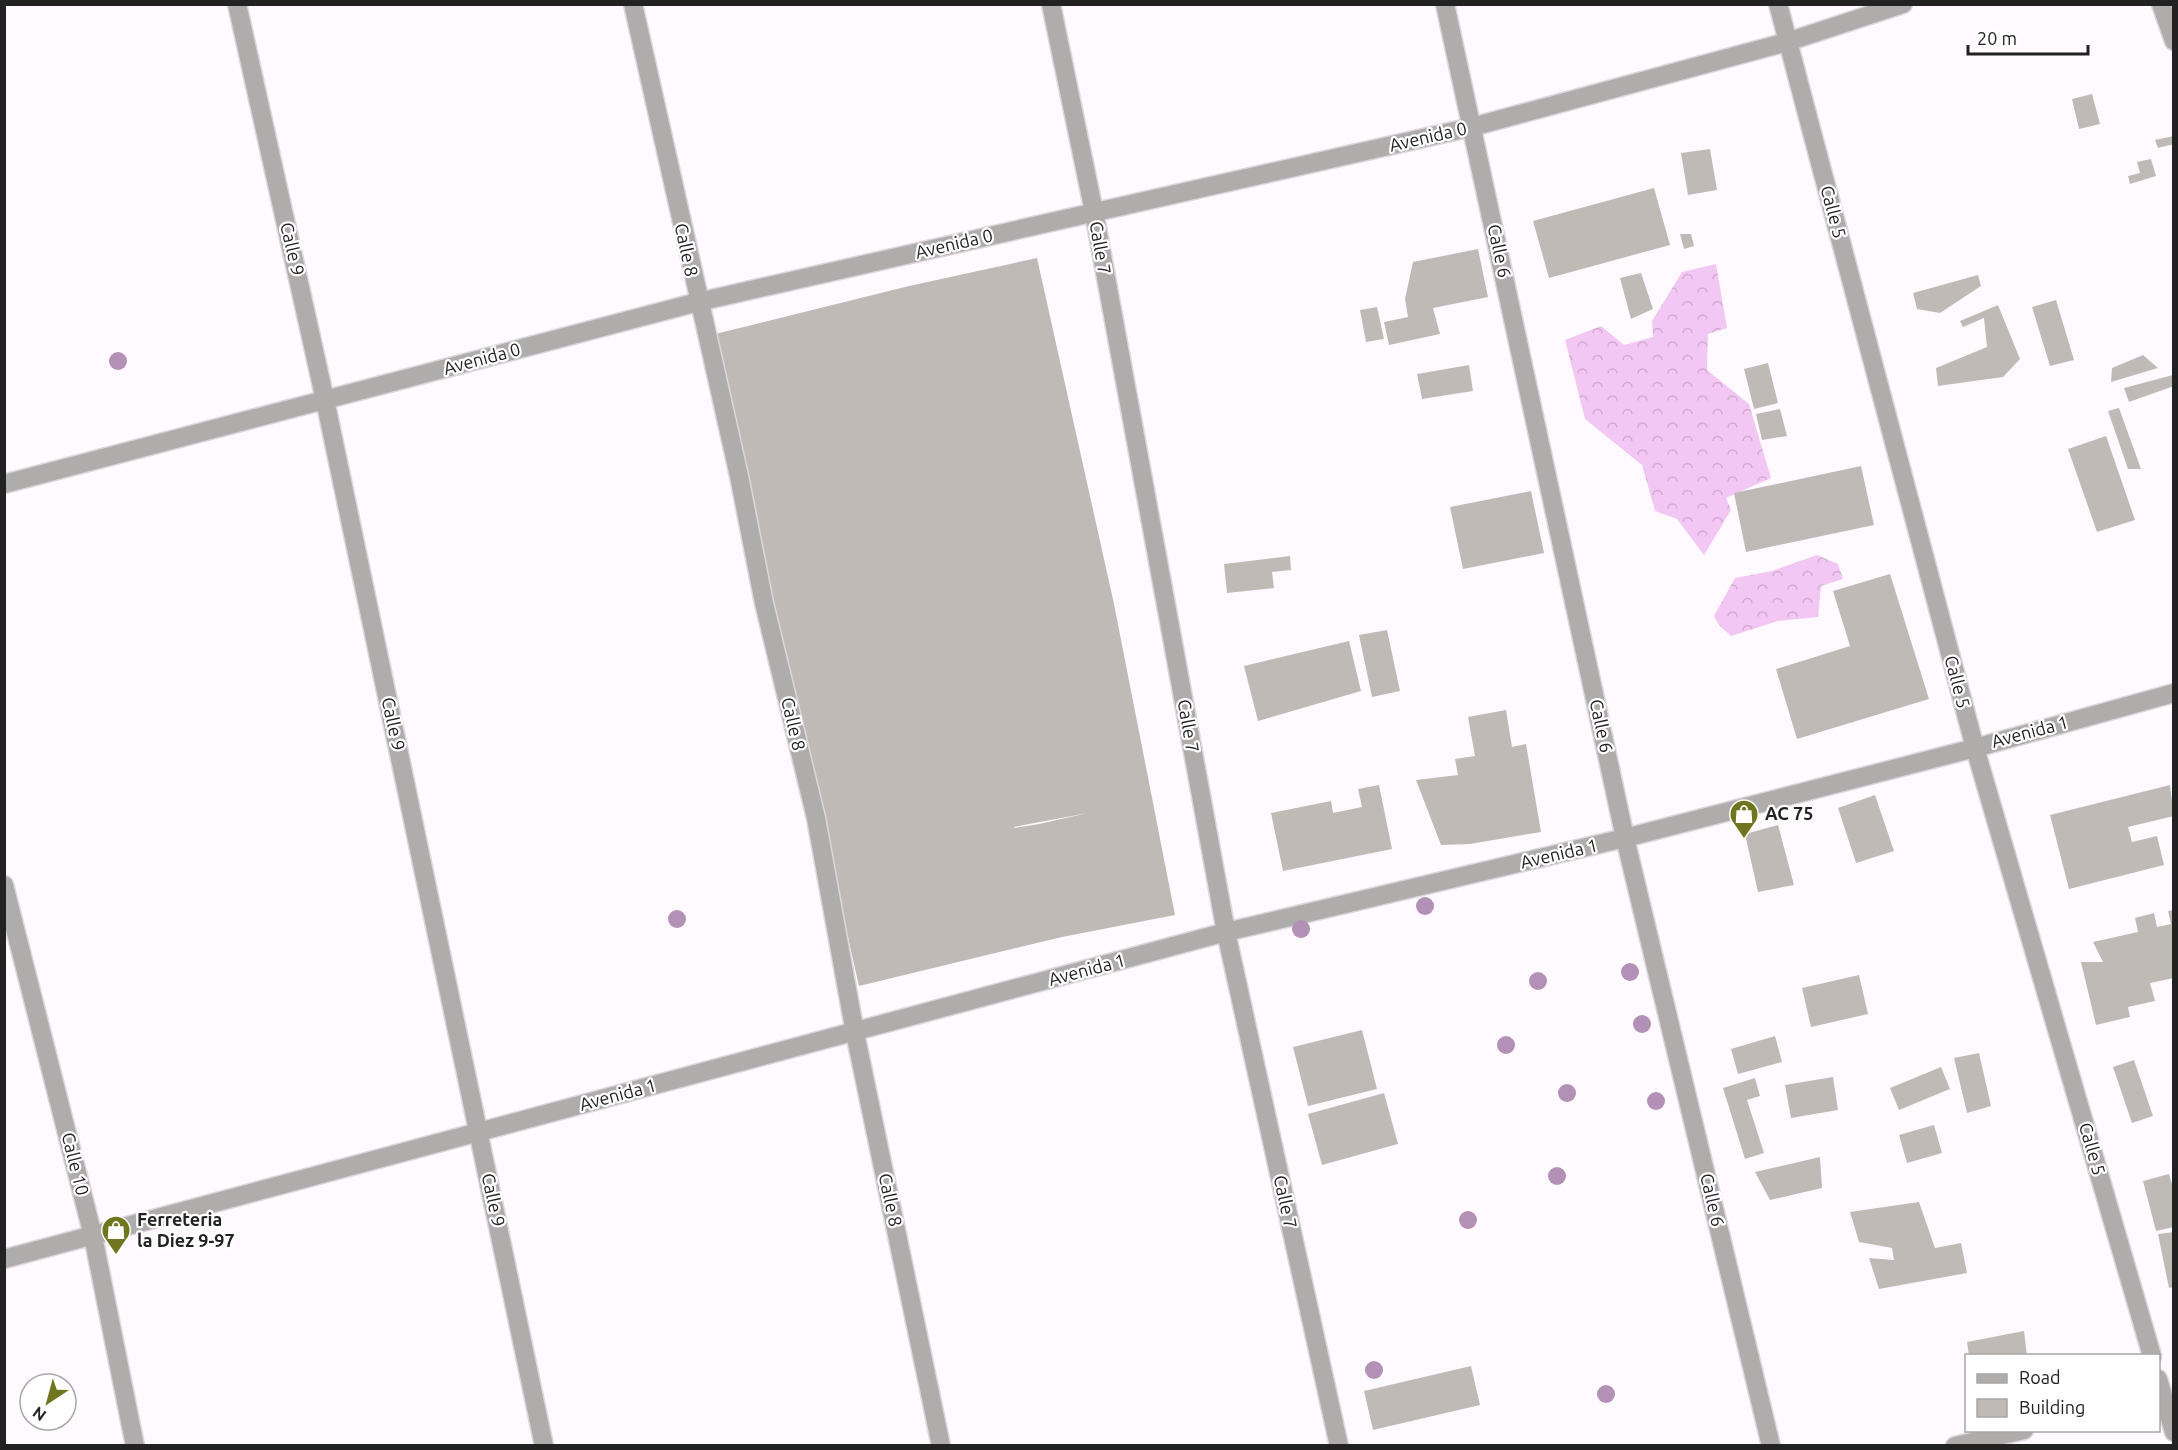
<svg xmlns="http://www.w3.org/2000/svg" width="2178" height="1450" viewBox="0 0 2178 1450" font-family="Ubuntu,sans-serif">
<defs>
<pattern id="forest-crowns" width="20" height="18" patternUnits="userSpaceOnUse" patternTransform="scale(1.5)"><rect width="20" height="18" fill="#f3c7f4"/><path d="M2 6a3 3 0 1 1 6 0M12 15a3 3 0 1 1 6 0" fill="none" stroke="#d0abd1"/></pattern>
</defs>
<rect width="100%" height="100%" fill="#fffaff"/>
<g fill="url(#forest-crowns)">
<path d="M1716 264 1727 328 1708 334 1707 370 1749 404 1771 478 1726 498 1731 510 1704 555 1677 519 1655 511 1642 465 1585 419 1565 340 1601 326 1624 345 1653 337 1652 321 1682 272Z"/>
<path d="M1817 555 1838 564 1843 579 1821 586 1818 617 1778 621 1731 636 1719 625 1714 616 1735 578 1772 571Z"/>
</g>
<g fill="#c0bab7" fill-rule="evenodd">
<path d="M2092 94 2100 124 2079 129 2072 99Z"/>
<path d="M2174 136V144L2158 148 2155 140Z"/>
<path d="M1710 149 1717 190 1688 195 1681 153Z"/>
<path d="M2151 159 2156 176 2130 184 2128 176 2140 173 2137 162Z"/>
<path d="M1654 188 1670 245 1549 278 1533 221Z"/>
<path d="M1680 234H1691L1694 246 1684 249Z"/>
<path d="M1478 249 1488 297 1433 308 1440 334 1389 345 1384 322 1408 317 1405 299 1413 262Z"/>
<path d="M1037 258 1114 604 1175 915 1062 937 859 986 711 335 909 286ZM1088 813 1039 824 1014 828V827Z"/>
<path d="M1641 273 1653 309 1631 319 1620 278Z"/>
<path d="M1978 275 1981 286 1940 313 1917 309 1913 293Z"/>
<path d="M2056 300 2074 360 2050 366 2032 307Z"/>
<path d="M1998 305 2020 359 2003 377 1938 386 1936 368 1987 347 1984 318 1963 327 1960 321Z"/>
<path d="M1377 307 1384 339 1366 342 1360 310Z"/>
<path d="M2143 355 2158 368 2111 382 2112 368Z"/>
<path d="M1768 363 1778 403 1754 409 1744 369Z"/>
<path d="M1469 365 1473 391 1422 399 1417 374Z"/>
<path d="M2173 375 2174 386 2129 402 2124 388Z"/>
<path d="M2119 408 2141 469H2128L2108 411Z"/>
<path d="M1780 409 1787 436 1762 440 1756 414Z"/>
<path d="M2106 436 2135 520 2097 532 2068 449Z"/>
<path d="M1861 466 1874 525 1746 552 1734 493Z"/>
<path d="M1531 491 1544 553 1463 569 1450 507Z"/>
<path d="M1290 556 1291 570 1272 572 1274 588 1227 593 1224 564Z"/>
<path d="M1890 574 1929 699 1797 739 1776 669 1850 646 1833 591Z"/>
<path d="M1387 630 1400 691 1372 697 1359 635Z"/>
<path d="M1349 641 1361 691 1258 721 1244 666Z"/>
<path d="M1506 710 1512 747 1526 744 1541 832 1470 844 1441 845 1416 780 1458 775 1455 759 1475 756 1468 717Z"/>
<path d="M1379 785 1392 849 1283 871 1271 813 1331 801 1333 813 1362 807 1358 789Z"/>
<path d="M2170 785 2174 816 2128 827 2132 842 2157 836 2164 865 2069 889 2050 815Z"/>
<path d="M1875 795 1894 851 1856 863 1838 808Z"/>
<path d="M1778 825 1794 885 1758 892 1745 834Z"/>
<path d="M2174 910V978L2150 983 2155 1001 2128 1007 2130 1017 2096 1025 2081 962H2103L2093 942 2138 932 2135 918 2154 913 2157 927 2171 924 2168 911Z"/>
<path d="M1859 975 1868 1014 1811 1027 1802 988Z"/>
<path d="M1362 1030 1377 1089 1308 1106 1293 1047Z"/>
<path d="M1775 1036 1782 1062 1738 1074 1731 1049Z"/>
<path d="M1979 1053 1991 1106 1967 1113 1954 1058Z"/>
<path d="M2134 1060 2153 1116 2132 1123 2113 1067Z"/>
<path d="M1941 1067 1950 1089 1899 1110 1890 1088Z"/>
<path d="M1833 1077 1838 1110 1791 1118 1785 1085Z"/>
<path d="M1755 1078 1760 1096 1747 1100 1764 1153 1745 1159 1723 1088Z"/>
<path d="M1384 1093 1398 1144 1322 1165 1308 1114Z"/>
<path d="M1934 1125 1942 1153 1907 1163 1899 1135Z"/>
<path d="M1820 1157 1822 1188 1770 1200 1755 1172Z"/>
<path d="M2169 1174 2174 1191V1227L2156 1231 2143 1181Z"/>
<path d="M1919 1202 1935 1248 1961 1243 1967 1273 1879 1289 1869 1258 1894 1260 1892 1248 1859 1242 1850 1212Z"/>
<path d="M2174 1232V1287L2169 1288 2158 1234Z"/>
<path d="M2024 1331 2027 1356H1969L1967 1342Z"/>
<path d="M1471 1366 1480 1405 1373 1430 1364 1391Z"/>
</g>
<g fill="none" stroke-linecap="round" stroke-linejoin="round">
<g stroke="#dcd7dc" stroke-width="21">
<g id="minor">
<path d="M237 4 325 400 544 1446"/>
<path d="M633 4 739 476 764 603 816 818 855 1033 941 1446"/>
<path d="M1051 4 1094 212 1226 932 1339 1446"/>
<path d="M1445 4 1625 838 1771 1446"/>
<path d="M1778 4 1975 748 2152 1356"/>
<path d="M2161 4 2174 41"/>
<path d="M4 484 698 302 1472 127 1787 42 1903 4"/>
<path d="M4 885 93 1236 135 1446"/>
<path d="M2158 1379 2174 1432"/>
<path d="M1955 1446 2024 1430"/>
</g>
</g>
<g stroke="#dcd7dc" stroke-width="21">
<path id="tertiary" d="M4 1259 1226 932 1625 838 1975 748 2174 693"/>
</g>
<use href="#minor" stroke="#afadab" stroke-width="18"/>
<use href="#tertiary" stroke="#afadab" stroke-width="18"/>
</g>
<g fill="#b390b5">
<circle cx="118" cy="361" r="9"/>
<circle cx="1425" cy="906" r="9"/>
<circle cx="677" cy="919" r="9"/>
<circle cx="1301" cy="929" r="9"/>
<circle cx="1630" cy="972" r="9"/>
<circle cx="1538" cy="981" r="9"/>
<circle cx="1642" cy="1024" r="9"/>
<circle cx="1506" cy="1045" r="9"/>
<circle cx="1567" cy="1093" r="9"/>
<circle cx="1656" cy="1101" r="9"/>
<circle cx="1557" cy="1176" r="9"/>
<circle cx="1468" cy="1220" r="9"/>
<circle cx="1374" cy="1370" r="9"/>
<circle cx="1606" cy="1394" r="9"/>
</g>
<defs>
<g id="shop-pin" transform="scale(1.5)"><path d="M0 17L-7.5 6A9.5 9.5 0 1 1 7.5 6Z" fill="#6f761f" stroke="#fff"/><path d="M-5-2.5h2.3a2.7 3.5 0 0 1 5.4 0H5L5.5 6h-11ZM-1.5-2.5h3a1.5 2.3 0 0 0-3 0Z" fill="#fff"/></g>
</defs>
<g fill-rule="evenodd">
<use href="#shop-pin" x="1744" y="814"/>
<use href="#shop-pin" x="116" y="1230"/>
</g>
<g text-anchor="middle" stroke-width="4.5" stroke-linejoin="round" paint-order="stroke">
<g font-size="18" fill="#232223" stroke="#fff">
<text transform="translate(1428 137) rotate(-13)" y="6">Avenida 0</text>
<text transform="translate(1833 212) rotate(75)" y="6">Calle 5</text>
<text transform="translate(954 244) rotate(-13)" y="6">Avenida 0</text>
<text transform="translate(1100 248) rotate(80)" y="6">Calle 7</text>
<text transform="translate(292 249) rotate(77)" y="6">Calle 9</text>
<text transform="translate(686 250) rotate(78)" y="6">Calle 8</text>
<text transform="translate(1499 251) rotate(78)" y="6">Calle 6</text>
<text transform="translate(482 359) rotate(-15)" y="6">Avenida 0</text>
<text transform="translate(1957 682) rotate(75)" y="6">Calle 5</text>
<text transform="translate(393 724) rotate(78)" y="6">Calle 9</text>
<text transform="translate(793 724) rotate(77)" y="6">Calle 8</text>
<text transform="translate(1188 726) rotate(80)" y="6">Calle 7</text>
<text transform="translate(1601 726) rotate(78)" y="6">Calle 6</text>
<text transform="translate(2030 732) rotate(-15)" y="6">Avenida 1</text>
<text transform="translate(1559 854) rotate(-13)" y="6">Avenida 1</text>
<text transform="translate(1087 970) rotate(-15)" y="6">Avenida 1</text>
<text transform="translate(618 1095) rotate(-15)" y="6">Avenida 1</text>
<text transform="translate(2092 1149) rotate(74)" y="6">Calle 5</text>
<text transform="translate(75 1164) rotate(76)" y="6">Calle 10</text>
<text transform="translate(493 1200) rotate(78)" y="6">Calle 9</text>
<text transform="translate(890 1200) rotate(78)" y="6">Calle 8</text>
<text transform="translate(1712 1200) rotate(77)" y="6">Calle 6</text>
<text transform="translate(1285 1202) rotate(78)" y="6">Calle 7</text>
</g>
<g font-size="18" font-weight="bold" fill="#232223" stroke="#fff" text-anchor="start">
<text x="1765" y="820">AC 75</text>
<text x="137" y="1226">Ferreteria<tspan x="137" dy="21">la Diez 9-97</tspan></text>
</g>
</g>
<rect width="2178" height="1450" fill="none" stroke="#232223" stroke-width="12"/>
<rect x="1965" y="1354" width="195" height="78" fill="#ffffff" stroke="#a7a7a7" stroke-width="1.5"/>
<rect x="1977" y="1374" width="30" height="9" fill="#afadab" stroke="#a7a7a7" stroke-width="1.5"/>
<text x="2019" y="1384" font-size="18" fill="#232223">Road</text>
<rect x="1977" y="1399" width="30" height="18" fill="#c0bab7" stroke="#a7a7a7" stroke-width="1.5"/>
<text x="2019" y="1414" font-size="18" fill="#232223">Building</text>
<g transform="translate(48 1402) rotate(216)"><circle r="28" fill="#ffffff" stroke="#a7a7a7" stroke-width="1.5"/>
<path d="M0-4.5L10 22L0 15L-10 22Z" fill="#6f761f"/>
<text y="-9" font-size="16" font-weight="bold" text-anchor="middle" fill="#232223">N</text>
</g>
<path d="M1968 45v9h120v-9" fill="none" stroke="#232223" stroke-width="3"/>
<text x="1977" y="45" font-size="18" fill="#232223" stroke="#ffffff" stroke-width="4.5" paint-order="stroke">20 m</text>
</svg>
